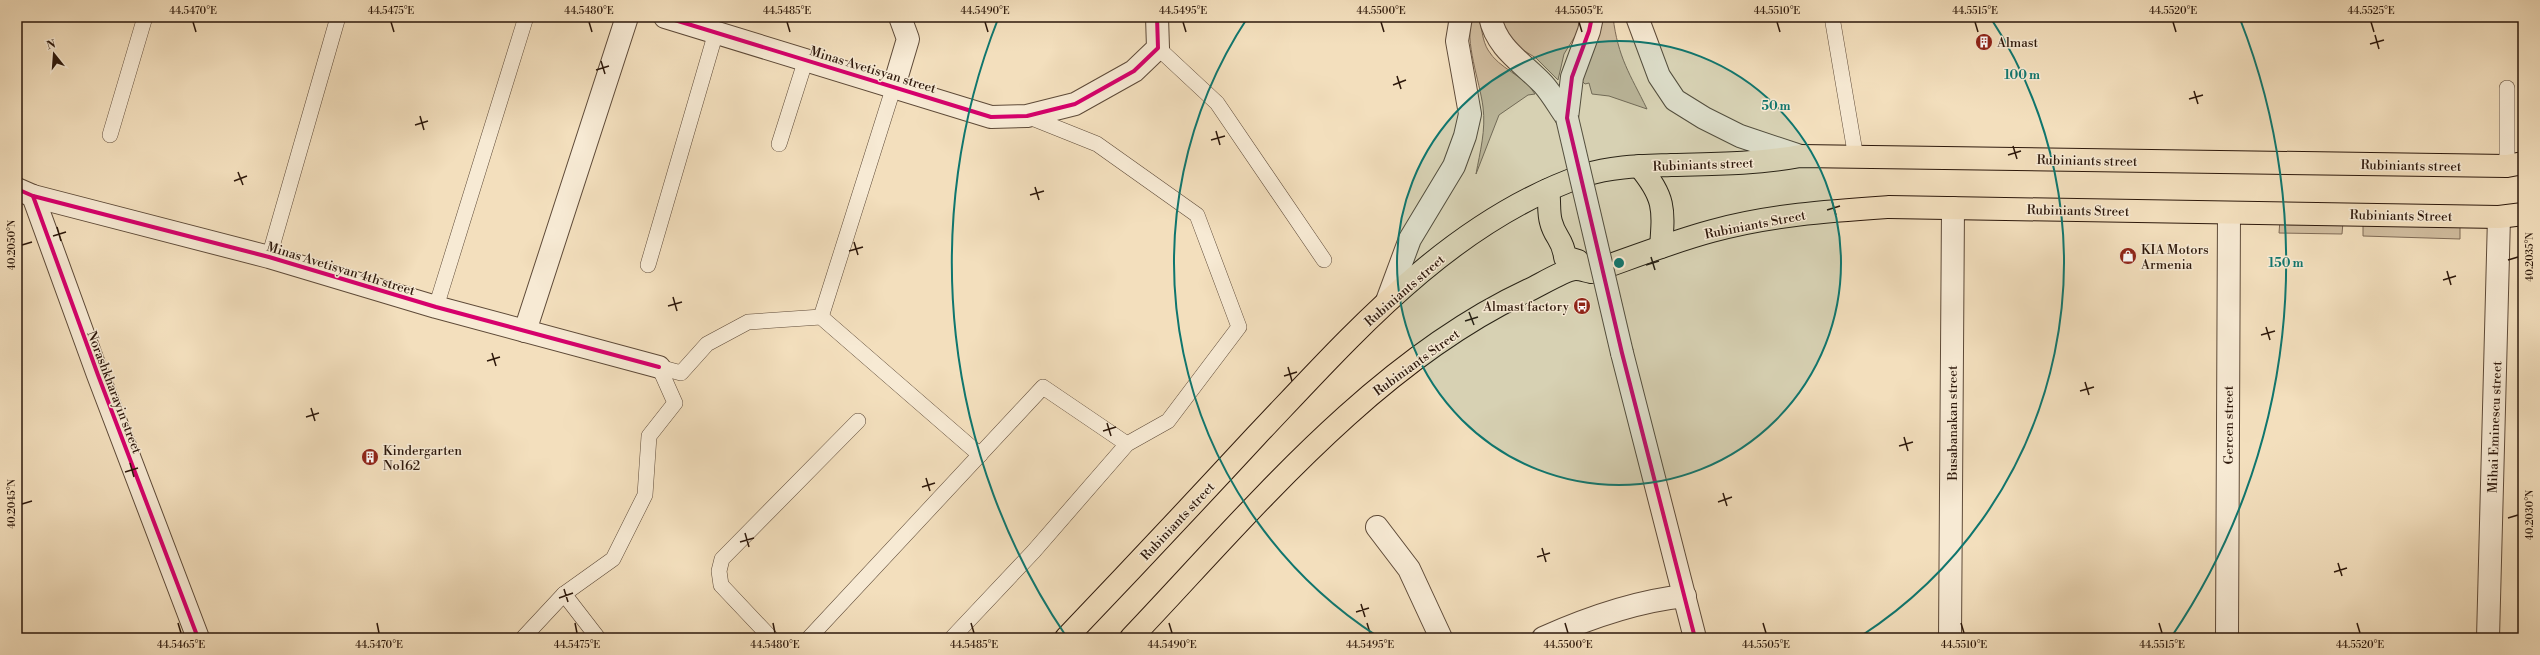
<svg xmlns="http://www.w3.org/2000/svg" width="2540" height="655" viewBox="0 0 2540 655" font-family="'Libre Bodoni',serif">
<rect width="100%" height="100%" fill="#f3dfbd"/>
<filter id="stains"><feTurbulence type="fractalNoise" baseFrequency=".005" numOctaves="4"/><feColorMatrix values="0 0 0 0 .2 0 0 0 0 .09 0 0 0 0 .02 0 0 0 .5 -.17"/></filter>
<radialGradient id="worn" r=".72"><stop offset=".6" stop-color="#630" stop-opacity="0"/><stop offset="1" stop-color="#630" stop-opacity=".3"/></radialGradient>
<g fill="#d1bd9f" stroke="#7f6a55">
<path d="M1472 17H1479C1482 28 1482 40 1488 50 1499 69 1524 75 1535 94L1528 95 1499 115 1476 174C1480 152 1486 130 1483 107 1480 82 1464 41 1472 17Z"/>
<path d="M1499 17H1582L1577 33 1564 54 1558 80 1536 58 1513 44Z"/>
<path d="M1602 17H1613C1618 58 1630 74 1647 109L1609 96 1592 94 1589 83 1585 84 1581 80Z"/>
<path d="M2280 220 2343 222 2342 234 2279 233Z"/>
<path d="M2363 223 2460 225V239L2363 236Z"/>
</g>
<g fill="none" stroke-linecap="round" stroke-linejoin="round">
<g stroke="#5e4a38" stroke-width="16">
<g id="service">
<path d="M1832 17 1856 158"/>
<path d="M1158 48 1217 103 1324 260"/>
<path d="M2507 88V166"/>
<path d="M110 135 145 17"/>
<path d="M779 144 806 59"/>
<path d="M269 257 338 17"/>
<path d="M648 265 716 32"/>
<path d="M436 307 526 17"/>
<path d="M821 317 894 86"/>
<path d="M659 367 681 373 707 344 748 322 821 317 980 455"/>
<path d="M564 594 598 638"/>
<path d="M523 638 564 594 613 559 645 495 649 436 675 403 659 367"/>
<path d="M771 638 721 585 719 571 722 559 858 421"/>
<path d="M809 638 1043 387 1127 444"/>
<path d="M952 638 1034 551 1127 444 1168 421 1239 327 1197 215 1097 144 1027 116"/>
</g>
</g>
<g stroke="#5e4a38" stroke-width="24">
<g id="minor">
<path d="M665 17 991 117 1027 116 1075 104 1134 71 1158 48 1157 17"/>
<path d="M894 86 908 39 900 17"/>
<path d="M17 189 33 196 269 257 436 307 659 367"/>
<path d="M33 196 98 375 198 638"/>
<path d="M525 331 627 17"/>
<path d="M1377 527 1409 569 1441 638"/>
<path d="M1543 638C1588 618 1636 601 1685 596"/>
<path d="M1950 638 1953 208"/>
<path d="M2227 638 2229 213"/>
<path d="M2488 638 2499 217"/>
</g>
</g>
<g stroke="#5e4a38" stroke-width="24">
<g id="tertiary">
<path d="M1490 17C1497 49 1522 62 1543 84 1552 94 1559 107 1567 118"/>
<path d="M1637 17 1659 76 1675 100 1704 118 1740 136 1800 156"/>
<path d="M1567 118 1572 77 1589 31 1592 17"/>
<path d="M1387 301 1410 239 1454 166 1465 136 1470 114 1457 41 1461 17"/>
<path d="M1622 353 1695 638"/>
</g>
</g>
<g stroke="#2d180b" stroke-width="24">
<g id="primary">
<path d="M1639 166C1665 197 1664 209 1661 247"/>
<path d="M1548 190C1550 200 1548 212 1551 222 1555 238 1563 239 1565 257L1578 261 1575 269"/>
<path d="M1066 638C1130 571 1193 504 1256 436 1351 336 1450 221 1585 175 1612 166 1643 166 1671 165 1715 164 1757 164 1800 156L2507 166 2523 163"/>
<path d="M1131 638C1249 514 1372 363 1529 290 1540 285 1566 269 1576 269 1581 269 1586 271 1591 272 1631 258 1671 242 1712 231 1769 215 1830 211 1889 207L2499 217 2523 214"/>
</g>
</g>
<use href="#service" stroke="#f7ead4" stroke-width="15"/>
<use href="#minor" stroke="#f7ead4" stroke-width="22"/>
<use href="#tertiary" stroke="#f7ead4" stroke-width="22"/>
<use href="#primary" stroke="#f3dfbd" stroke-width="22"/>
<g stroke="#5e4a38" stroke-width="24" stroke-linecap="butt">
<path id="tertiary-bridge" d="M1567 118 1622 353"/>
</g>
<use href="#tertiary-bridge" stroke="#f7ead4" stroke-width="22"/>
<g stroke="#f7ead4" stroke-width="6">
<g id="cycleway">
<path d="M665 17 991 117 1027 116 1075 104 1134 71 1158 48 1157 17"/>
<path d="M1592 17 1589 31 1572 77 1567 118 1622 353 1695 638"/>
<path d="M17 189 33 196 269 257 436 307 659 367"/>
<path d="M33 196 98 375 198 638"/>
</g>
</g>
<use href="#cycleway" stroke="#d6006c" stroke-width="4"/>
</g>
<path fill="none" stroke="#2d180b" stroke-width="1.5" d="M193 22 196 32M391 22 394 32M589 22 592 32M787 22 790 32M985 22 988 32M1183 22 1186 32M1381 22 1384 32M1579 22 1582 32M1777 22 1780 32M1975 22 1978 32M2173 22 2176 32M2371 22 2374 32M2375 35 2379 49M2370 44 2384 40M601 61 605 74M596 70 609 66M1397 76 1401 89M1393 85 1406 80M2194 91 2198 104M2189 99 2203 95M420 116 424 130M415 125 428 121M1216 131 1220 145M1211 140 1225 136M2013 146 2017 159M2008 155 2021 151M238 172 243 185M234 181 247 176M1035 187 1039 200M1030 195 1044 191M1832 201 1836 215M1827 210 1840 206M57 227 61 241M53 236 66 232M854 242 858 255M22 245 32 242M849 251 863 247M1651 257 1655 270M2508 260 2518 257M1646 265 1659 261M2447 271 2451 285M2443 280 2456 276M673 297 677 311M668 306 682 302M1469 312 1474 325M1465 321 1478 317M2266 327 2270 340M2261 335 2275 331M492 353 496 366M487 361 500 357M1288 367 1292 381M1284 376 1297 372M2085 382 2089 395M2080 391 2094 387M311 408 315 421M306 417 319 413M1107 423 1111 436M1103 431 1116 427M1904 437 1908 451M1899 446 1913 442M130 463 134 477M125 472 138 468M926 478 930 491M922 487 935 483M1723 493 1727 506M1718 502 1732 497M22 504 32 501M2508 518 2518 515M745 533 749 547M740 542 754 538M1542 548 1546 562M1537 557 1550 553M2338 563 2342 576M2334 572 2347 568M564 589 568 602M559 598 573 593M1361 604 1365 617M1356 612 1369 608M178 623 181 633M377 623 379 633M575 623 577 633M773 623 775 633M971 623 974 633M1169 623 1172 633M1367 623 1370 633M1565 623 1568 633M1763 623 1766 633M1961 623 1964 633M2159 623 2162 633M2357 623 2360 633"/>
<circle cx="1619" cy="263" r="222" fill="#0f766e" fill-opacity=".12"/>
<g fill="none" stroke="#0f766e" stroke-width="2">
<circle cx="1619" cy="263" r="222"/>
<path d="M1377 636A445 445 0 0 1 1248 17M1990 17A445 445 0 0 1 1861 636"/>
<path d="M1066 636A667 667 0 0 1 998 19M2240 19A667 667 0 0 1 2172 636"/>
</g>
<defs>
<g id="building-disc" transform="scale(0.9)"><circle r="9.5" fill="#8f2418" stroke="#f7ead4"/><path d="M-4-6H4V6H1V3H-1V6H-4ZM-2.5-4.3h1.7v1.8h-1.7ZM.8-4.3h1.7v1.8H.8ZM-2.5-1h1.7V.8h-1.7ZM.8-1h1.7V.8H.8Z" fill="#fff"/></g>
<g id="shop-disc" transform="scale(0.9)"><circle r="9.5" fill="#8f2418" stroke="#f7ead4"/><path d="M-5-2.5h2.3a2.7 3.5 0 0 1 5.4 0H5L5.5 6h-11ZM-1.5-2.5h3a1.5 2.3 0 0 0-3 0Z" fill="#fff"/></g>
<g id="bus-disc" transform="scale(0.9)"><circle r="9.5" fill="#8f2418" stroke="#f7ead4"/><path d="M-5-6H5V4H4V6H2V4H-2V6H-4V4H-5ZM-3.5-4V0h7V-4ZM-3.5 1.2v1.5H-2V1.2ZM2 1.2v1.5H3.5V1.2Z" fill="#fff"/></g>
</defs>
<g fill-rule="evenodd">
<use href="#building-disc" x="1984" y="42"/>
<use href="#shop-disc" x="2128" y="256"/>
<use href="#bus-disc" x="1582" y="306"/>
<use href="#building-disc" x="370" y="457"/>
</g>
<g text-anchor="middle" stroke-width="3" stroke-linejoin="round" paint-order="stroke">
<g font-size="13" fill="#2d180b" stroke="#f7ead4" text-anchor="start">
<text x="1997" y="47">Almast</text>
<text x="2141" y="254">KIA Motors<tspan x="2141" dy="15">Armenia</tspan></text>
<text x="1569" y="311" text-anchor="end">Almast factory</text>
<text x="383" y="455">Kindergarten<tspan x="383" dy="15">No162</tspan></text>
</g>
<g font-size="13" fill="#2d180b" stroke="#f7ead4">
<text transform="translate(873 69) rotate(17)" y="5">Minas Avetisyan street</text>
<text transform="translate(2087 160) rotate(1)" y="5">Rubiniants street</text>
<text transform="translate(1703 164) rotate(-2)" y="5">Rubiniants street</text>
<text transform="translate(2411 165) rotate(1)" y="5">Rubiniants street</text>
<text transform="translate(2078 210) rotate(1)" y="5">Rubiniants Street</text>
<text transform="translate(2401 215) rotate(1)" y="5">Rubiniants Street</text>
<text transform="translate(1755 224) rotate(-11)" y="5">Rubiniants Street</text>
<text transform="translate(341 268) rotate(17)" y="5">Minas Avetisyan 4th street</text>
<text transform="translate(1404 290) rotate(-41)" y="5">Rubiniants street</text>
<text transform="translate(1416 362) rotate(-36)" y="5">Rubiniants Street</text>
<text transform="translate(115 392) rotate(69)" y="5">Norashkharayin street</text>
<text transform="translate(1952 423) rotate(-90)" y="5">Busabanakan street</text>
<text transform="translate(2228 425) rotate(-90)" y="5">Gercen street</text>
<text transform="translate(2494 427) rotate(-88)" y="5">Mihai Eminescu street</text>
<text transform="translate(1177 521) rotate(-47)" y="5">Rubiniants street</text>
</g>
</g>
<circle cx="1619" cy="263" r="6" fill="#0f766e" stroke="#f7ead4" stroke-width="2"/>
<g font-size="12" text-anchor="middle" font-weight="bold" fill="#0f766e" stroke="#f7ead4" stroke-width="3" stroke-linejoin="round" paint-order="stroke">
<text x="2022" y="79">100 m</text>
<text x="1776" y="110">50 m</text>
<text x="2286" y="267">150 m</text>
</g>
<rect width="2540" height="655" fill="none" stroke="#f3dfbd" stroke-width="44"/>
<g transform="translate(54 54) rotate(343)" stroke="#f7ead4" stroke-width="3" paint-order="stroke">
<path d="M0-3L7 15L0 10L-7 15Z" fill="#2d180b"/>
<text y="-6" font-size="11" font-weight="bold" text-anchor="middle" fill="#2d180b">N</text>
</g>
<rect x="22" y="22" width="2496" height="611" fill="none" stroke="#2d180b" stroke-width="1.5"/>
<g font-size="10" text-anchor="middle" fill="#2d180b">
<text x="193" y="14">44.5470°E</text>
<text x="391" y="14">44.5475°E</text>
<text x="589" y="14">44.5480°E</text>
<text x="787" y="14">44.5485°E</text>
<text x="985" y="14">44.5490°E</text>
<text x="1183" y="14">44.5495°E</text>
<text x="1381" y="14">44.5500°E</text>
<text x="1579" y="14">44.5505°E</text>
<text x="1777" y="14">44.5510°E</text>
<text x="1975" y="14">44.5515°E</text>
<text x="2173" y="14">44.5520°E</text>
<text x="2371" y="14">44.5525°E</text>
<text transform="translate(11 245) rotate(-90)" y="4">40.2050°N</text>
<text transform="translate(2529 257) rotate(-90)" y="4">40.2035°N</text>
<text transform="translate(11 504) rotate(-90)" y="4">40.2045°N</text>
<text transform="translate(2529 515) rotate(-90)" y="4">40.2030°N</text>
<text x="181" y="648">44.5465°E</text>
<text x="379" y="648">44.5470°E</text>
<text x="577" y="648">44.5475°E</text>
<text x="775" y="648">44.5480°E</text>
<text x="974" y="648">44.5485°E</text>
<text x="1172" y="648">44.5490°E</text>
<text x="1370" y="648">44.5495°E</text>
<text x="1568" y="648">44.5500°E</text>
<text x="1766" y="648">44.5505°E</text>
<text x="1964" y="648">44.5510°E</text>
<text x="2162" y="648">44.5515°E</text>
<text x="2360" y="648">44.5520°E</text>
</g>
<rect width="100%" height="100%" filter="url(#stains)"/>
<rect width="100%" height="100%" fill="url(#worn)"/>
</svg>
